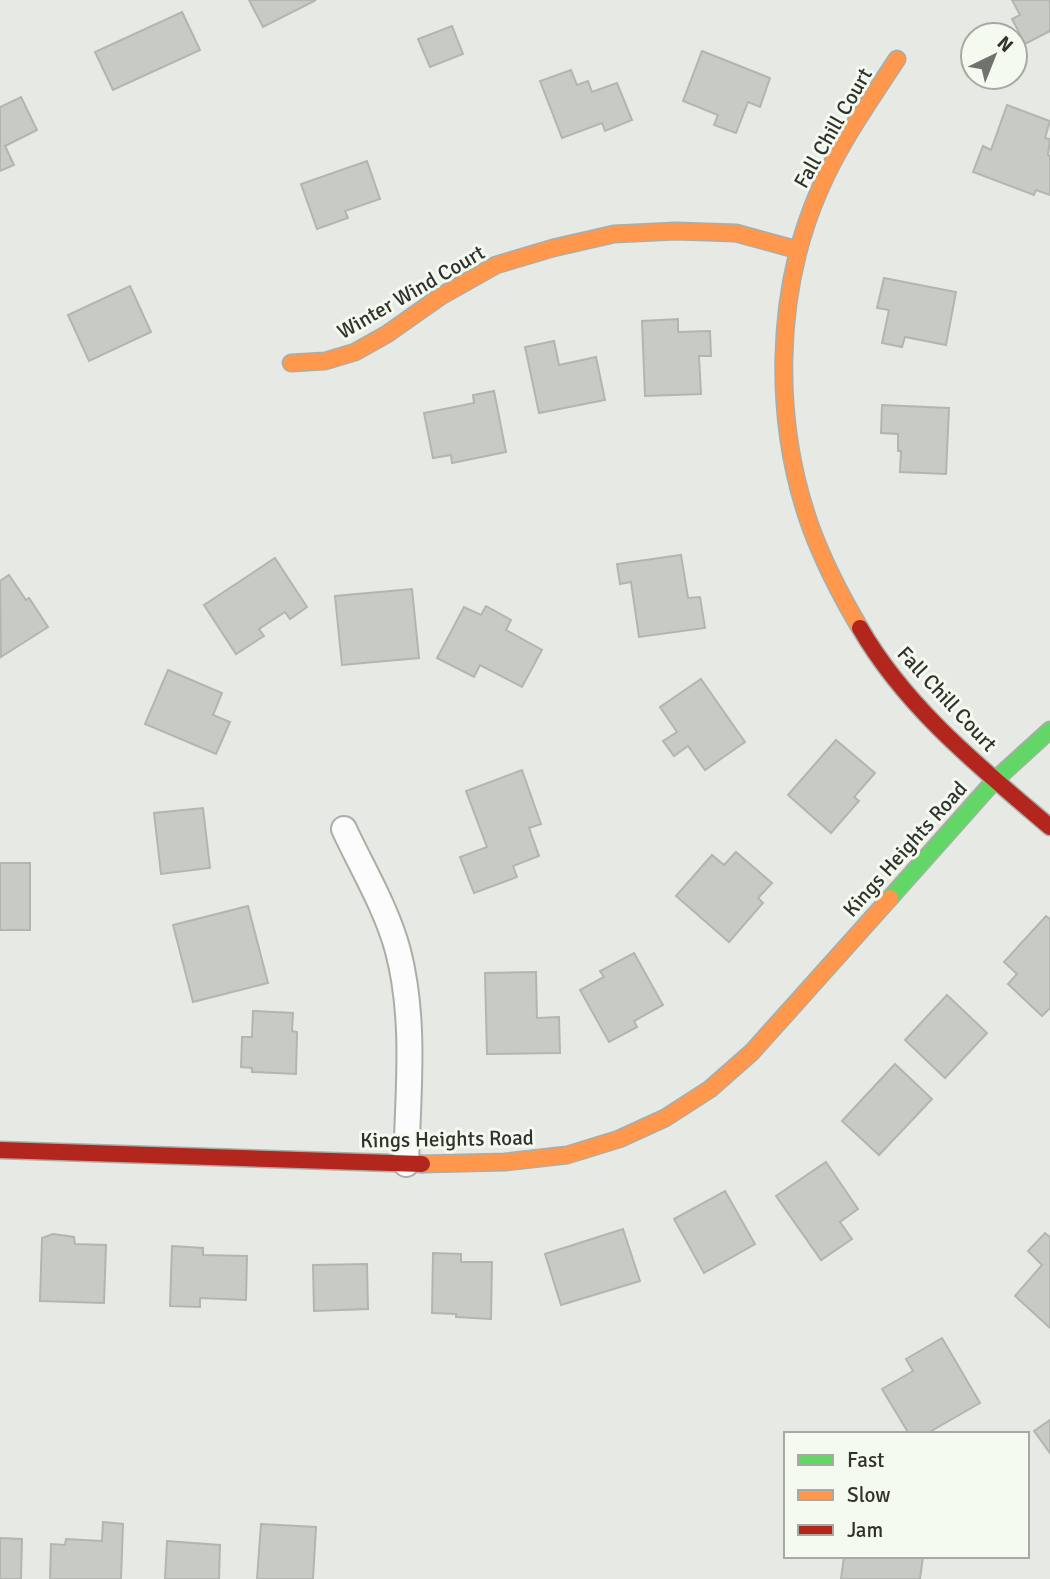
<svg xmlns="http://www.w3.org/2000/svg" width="1050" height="1579" viewBox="0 0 1050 1579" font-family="Signika,sans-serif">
<rect width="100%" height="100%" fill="#e7eae4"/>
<g fill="#c8cac6" stroke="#b3b5b0" stroke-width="2">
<path d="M249 0H316L263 27Z"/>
<path d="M1012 0H1050V31L1025 44 1012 19 1020 15Z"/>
<path d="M182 12 200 50 113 90 95 52Z"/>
<path d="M452 26 463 54 430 67 418 39Z"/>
<path d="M702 51 770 78 760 107 748 102 736 133 714 125 718 115 683 101Z"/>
<path d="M571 70 577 85 588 81 592 92 617 83 632 120 605 131 602 123 562 138 540 81Z"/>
<path d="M21 97 37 130 5 146 14 165 0 171V107Z"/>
<path d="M1007 105 1050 121 1045 138 1050 139 1048 155 1050 156V195L1036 190 1034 195 973 172 983 146 991 150Z"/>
<path d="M367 161 380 199 345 211 348 218 317 229 301 184Z"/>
<path d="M884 278 956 292 946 345 905 337 902 347 882 343 889 310 877 308Z"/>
<path d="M130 286 151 332 89 361 68 315Z"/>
<path d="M678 319V332L710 331 711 356H699L701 394 645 396 642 321Z"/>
<path d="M554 341 559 365 596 357 605 400 539 413 525 347Z"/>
<path d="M494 391 506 452 452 463 451 455 433 458 424 413 474 403 473 395Z"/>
<path d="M882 405 949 408 946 474 900 472 901 451H898V434L881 433Z"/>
<path d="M681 555 688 598 700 597 705 628 639 637 631 582 620 584 617 564Z"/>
<path d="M275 558 307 607 290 619 285 612 259 629 264 636 236 654 204 605Z"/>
<path d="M9 575 26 600 29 598 48 627 1 657 0 581Z"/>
<path d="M412 589 419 658 342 665 335 596Z"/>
<path d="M486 606 511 620 506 630 542 650 522 687 480 665 474 677 437 658 464 607 481 615Z"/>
<path d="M168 670 222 693 213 715 230 722 216 754 145 724Z"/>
<path d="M701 679 745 742 705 770 688 746 674 756 663 741 677 732 660 707Z"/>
<path d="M836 740 875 773 854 797 859 801 831 833 788 795Z"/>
<path d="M522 770 541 824 529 828 539 856 513 866 517 877 474 893 460 857 487 847 466 791Z"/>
<path d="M203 808 210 868 161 874 154 813Z"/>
<path d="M736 852 772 883 758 898 763 903 729 942 676 896 712 855 724 865Z"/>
<rect x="0" y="863" width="30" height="67"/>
<path d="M248 906 268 983 193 1002 173 925Z"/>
<path d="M1046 916 1050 919V1008L1042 1016 1008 984 1017 974 1004 962Z"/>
<path d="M634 953 663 1005 634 1021 637 1027 609 1042 580 990 604 977 600 971Z"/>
<path d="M536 972 537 1018 559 1017 560 1053 487 1054 485 973Z"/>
<path d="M947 995 987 1033 945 1078 905 1040Z"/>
<path d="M253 1011 293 1013 292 1031 297 1032 296 1074 252 1072V1068L241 1067 242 1037H252Z"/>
<path d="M895 1064 932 1099 879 1155 842 1121Z"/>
<path d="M826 1162 858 1209 840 1222 852 1239 821 1260 776 1196Z"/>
<path d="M725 1191 755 1244 704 1273 674 1219Z"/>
<path d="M623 1229 640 1281 561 1305 545 1254Z"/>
<path d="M1045 1233 1050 1237V1328L1015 1296 1042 1265 1028 1251Z"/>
<path d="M53 1234 74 1237 75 1244 106 1245 104 1303 40 1301 42 1238Z"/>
<path d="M172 1246 203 1248V1255L247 1256 246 1300 200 1298V1307L170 1306Z"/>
<path d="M433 1253 461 1254V1262H492L491 1319 456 1317V1314L432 1313Z"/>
<path d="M367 1264 368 1309 314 1311 313 1265Z"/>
<path d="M942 1338 980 1403 926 1434H909L882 1389 913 1371 906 1359Z"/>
<path d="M1050 1420V1453L1034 1431Z"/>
<path d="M103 1522 123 1524 121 1579H50L51 1544 65 1545 66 1539 102 1541Z"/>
<path d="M261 1524 316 1527 313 1579H257Z"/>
<path d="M0 1538 22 1539 21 1579H0Z"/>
<path d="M167 1541 220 1545 219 1579H165Z"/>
<path d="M844 1556 923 1557 920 1579H841Z"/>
</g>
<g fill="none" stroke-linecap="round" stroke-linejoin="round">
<g stroke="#aaada8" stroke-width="28">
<path id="street" d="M344 829C362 868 387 909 398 951 416 1020 408 1093 406 1164"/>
</g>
<g stroke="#aaada8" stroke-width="19">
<path id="fast" d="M890 898 995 780 1050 730"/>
</g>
<g stroke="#aaada8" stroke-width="19">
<g id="slow">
<path d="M291 363 325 361 355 352 387 334 441 296 496 265 553 248 614 234 676 231 736 233 798 250"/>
<path d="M860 628C841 596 824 563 811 528 773 423 774 294 819 191 839 144 869 102 897 59"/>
<path d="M422 1164 505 1162 567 1155 619 1139 665 1118 710 1089 752 1052 890 898"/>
</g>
</g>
<g stroke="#aaada8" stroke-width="19">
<g id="jam">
<path d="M860 628C906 708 981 768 1050 827"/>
<path d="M0 1150 422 1164"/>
</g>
</g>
<use href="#street" stroke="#fbfcfb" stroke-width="24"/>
<use href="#fast" stroke="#63d668" stroke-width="16"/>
<use href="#slow" stroke="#ff974d" stroke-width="16"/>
<use href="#jam" stroke="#b3261e" stroke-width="16"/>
</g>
<g text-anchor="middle" stroke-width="6" stroke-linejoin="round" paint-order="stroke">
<g font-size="21" fill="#30322e" stroke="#f4faef">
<text transform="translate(833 128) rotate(-60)" y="7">Fall Chill Court</text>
<text transform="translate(411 292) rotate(-30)" y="7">Winter Wind Court</text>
<text transform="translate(947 699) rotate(47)" y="7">Fall Chill Court</text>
<text transform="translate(905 849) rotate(-48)" y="7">Kings Heights Road</text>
<text transform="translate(447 1139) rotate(-1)" y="7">Kings Heights Road</text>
</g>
</g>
<rect x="784" y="1432" width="245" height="126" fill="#f4faef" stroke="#a6aaa2" stroke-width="2"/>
<rect x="798" y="1455" width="35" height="10" fill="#63d668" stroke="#a6aaa2" stroke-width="2"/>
<text x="847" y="1467" font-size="21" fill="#30322e">Fast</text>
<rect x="798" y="1490" width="35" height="10" fill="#ff974d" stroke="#a6aaa2" stroke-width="2"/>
<text x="847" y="1502" font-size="21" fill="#30322e">Slow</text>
<rect x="798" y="1525" width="35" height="10" fill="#b3261e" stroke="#a6aaa2" stroke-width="2"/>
<text x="847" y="1537" font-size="21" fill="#30322e">Jam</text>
<g transform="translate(994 56) rotate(43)"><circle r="33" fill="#f4faef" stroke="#a6aaa2" stroke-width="2"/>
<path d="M0-5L12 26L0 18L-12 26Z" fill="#70726e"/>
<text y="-10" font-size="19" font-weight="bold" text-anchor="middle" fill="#30322e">N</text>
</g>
</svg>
